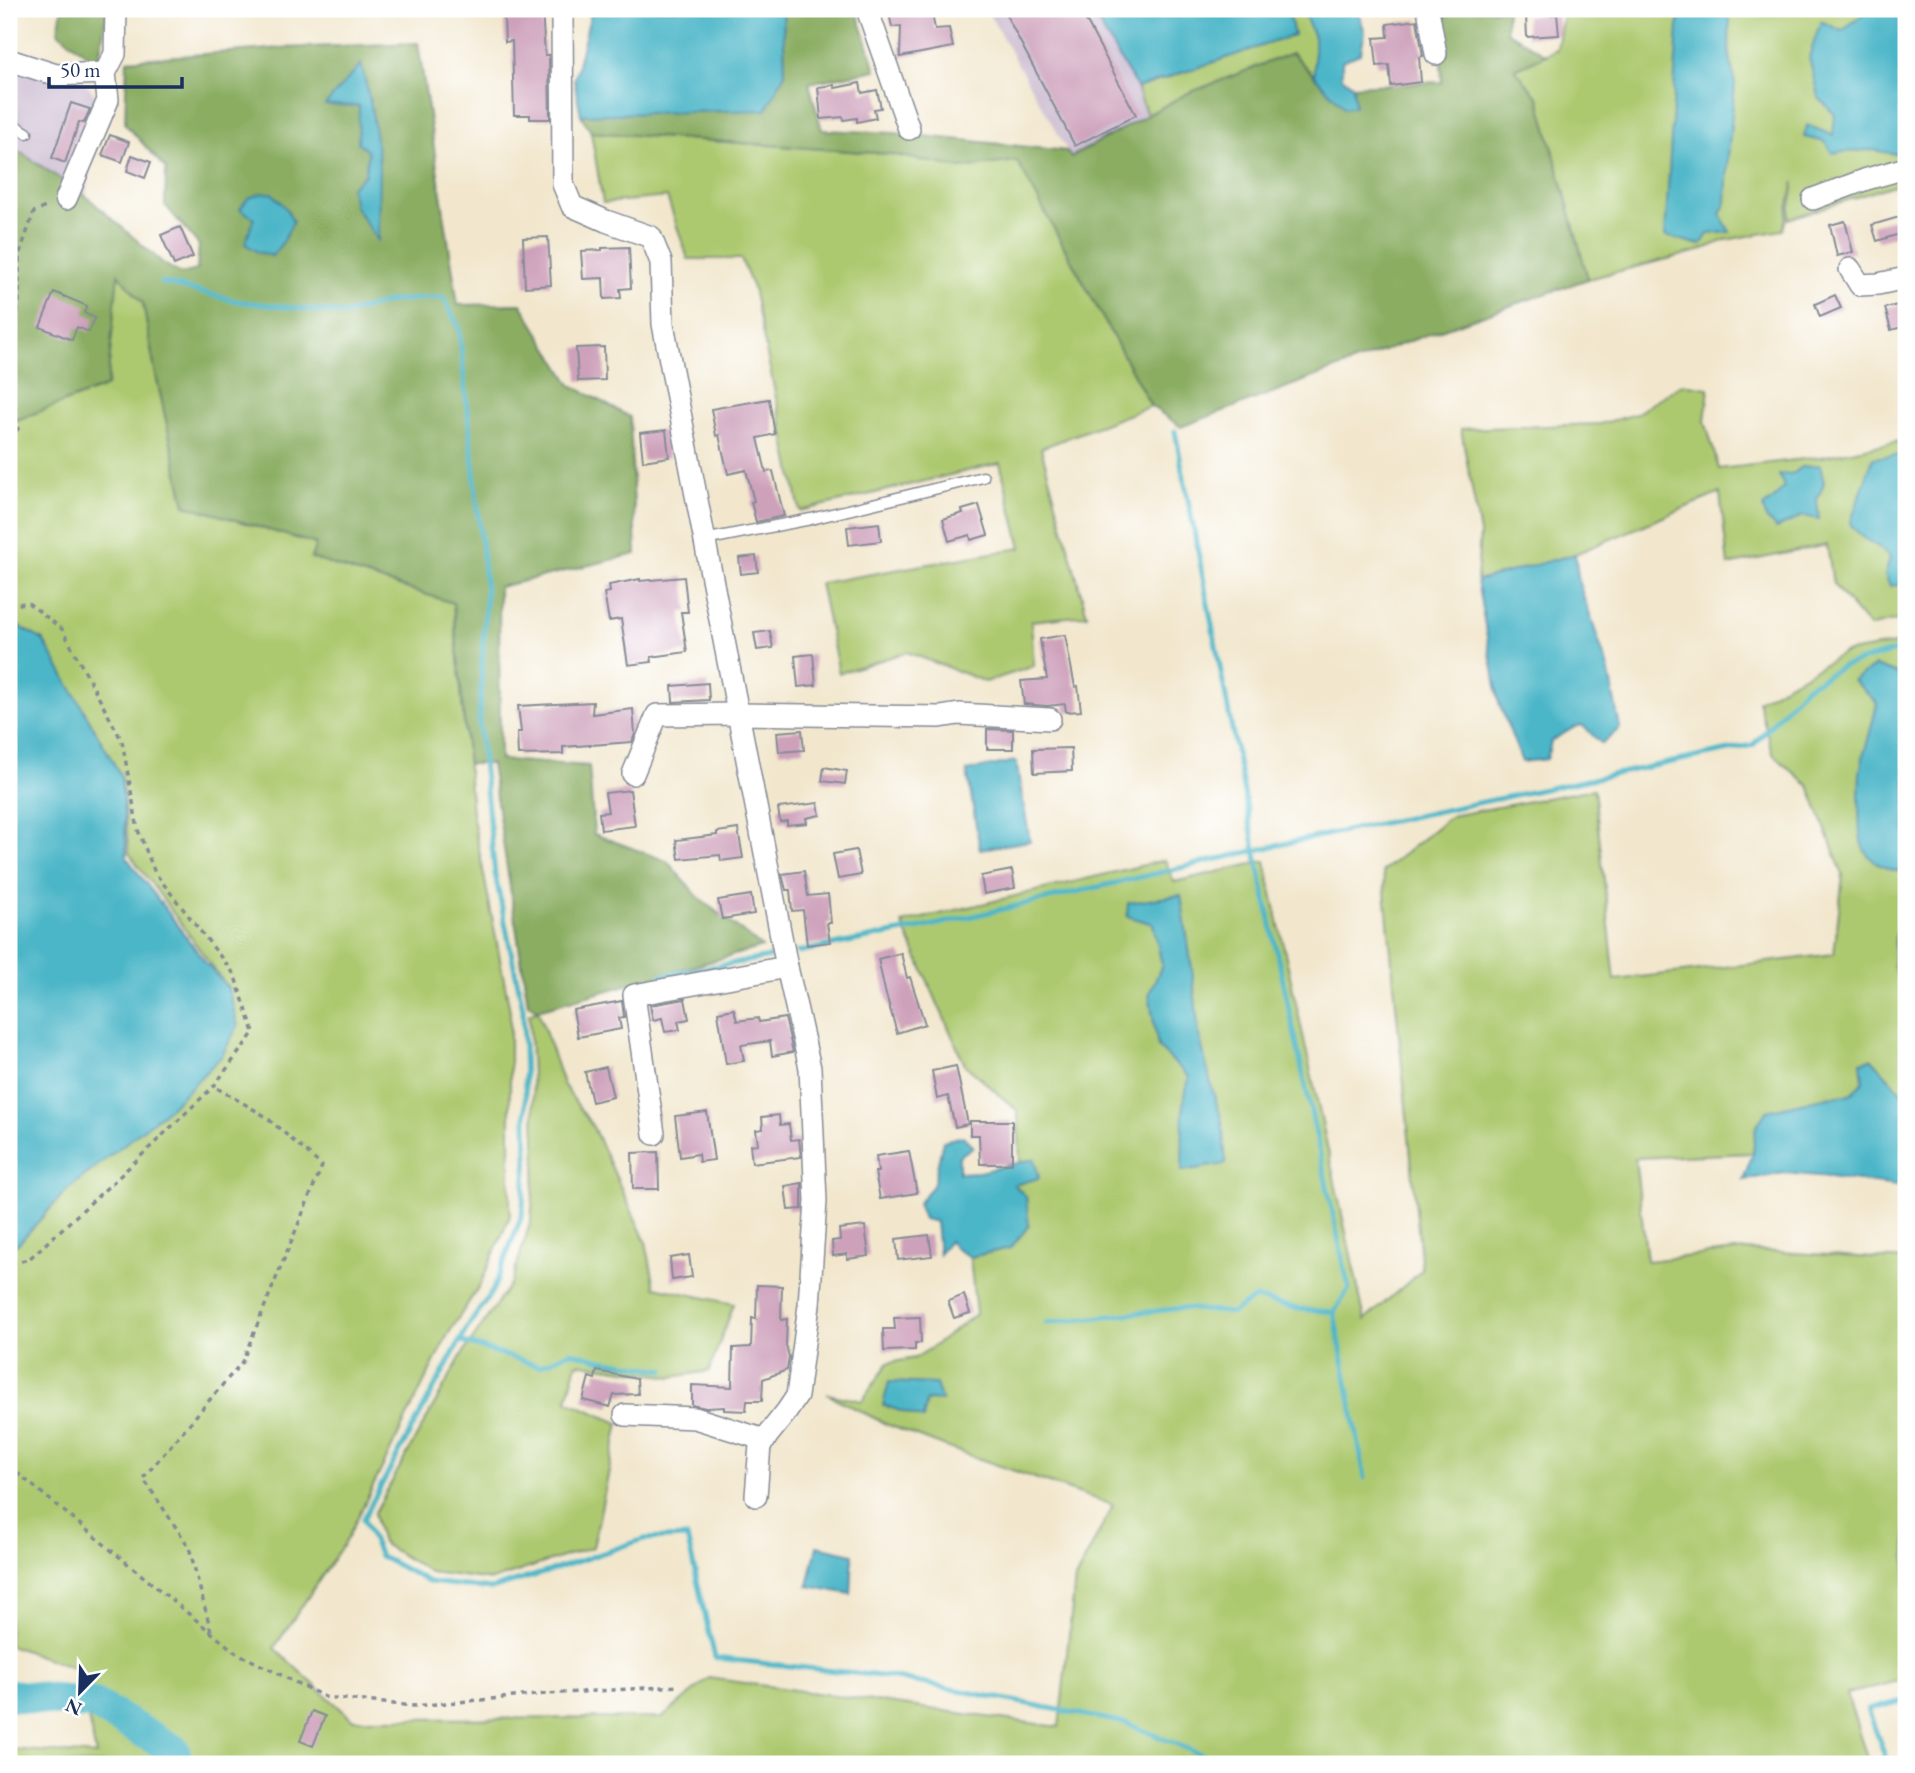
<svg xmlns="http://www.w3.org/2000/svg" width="1915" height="1773" viewBox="0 0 1915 1773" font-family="'EB Garamond',serif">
<rect width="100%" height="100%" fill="#fff"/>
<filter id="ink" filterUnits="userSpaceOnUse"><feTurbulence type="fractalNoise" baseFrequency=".0143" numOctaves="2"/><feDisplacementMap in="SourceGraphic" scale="14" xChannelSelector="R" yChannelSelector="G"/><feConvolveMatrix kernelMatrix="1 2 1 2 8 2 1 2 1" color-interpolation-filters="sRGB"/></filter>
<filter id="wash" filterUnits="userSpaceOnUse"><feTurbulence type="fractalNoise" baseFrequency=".00686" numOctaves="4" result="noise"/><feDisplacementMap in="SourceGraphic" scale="28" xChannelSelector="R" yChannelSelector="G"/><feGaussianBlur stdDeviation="1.57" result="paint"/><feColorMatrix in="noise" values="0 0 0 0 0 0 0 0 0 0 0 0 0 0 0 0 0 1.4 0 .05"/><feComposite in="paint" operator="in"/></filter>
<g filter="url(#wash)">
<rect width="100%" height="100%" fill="#f2e7cd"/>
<g fill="#cdbed2">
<path d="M986 9H1091L1137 88 1147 115 1071 157Z"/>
<path d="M9 50 63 64 90 88 109 121 93 153 86 196 20 152 9 148Z"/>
</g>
<g fill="#adc970" stroke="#647c67" stroke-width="2">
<path d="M1288 9H1302L1314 37V76L1292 53 1187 94 1147 115 1137 88 1294 35Z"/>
<path d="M1564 9H1906V181L1788 219 1794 182 1783 230 1725 240 1699 251 1588 279 1539 99 1515 69 1557 49Z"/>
<path d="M591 132 890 154 962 168 1017 160 1151 406 1041 448 1087 615 1031 621 1034 666 986 682 907 652 839 673 820 583 1021 548 1000 463 800 511 753 288 741 259H688L667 197 603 203Z"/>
<path d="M117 273 143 303 154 366 185 505 317 544 311 558 453 603 472 813 510 1011V1216L481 1283 447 1336 348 1537 274 1648 352 1719 662 1718 709 1678 1059 1727 1075 1579 1113 1505 951 1449 886 1424 827 1394 862 1401 888 1363 915 1358 934 1346 976 1314 970 1257 1010 1248 1014 1185 1034 1159 1020 1163 1018 1111 965 1065 902 923 1165 860 1174 882 1265 861 1365 1320 1422 1270 1383 871 1451 816 1594 789 1615 980 1834 954 1843 875 1809 786 1773 754 1758 701 1844 653 1906 642V677L1875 666 1877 703 1861 772 1859 808 1862 845 1898 872H1906V919L1902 918 1894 937V967L1906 996V1097L1871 1059 1863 1082 1850 1095 1827 1097 1756 1126 1753 1153 1635 1158 1647 1261 1745 1250 1906 1260V1679L1847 1694 1869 1764H9V1749L96 1755 79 1670 9 1645V1247L18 1244 66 1191 238 1026 228 988 129 853 121 776 43 640 9 621V423L107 386Z"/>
<path d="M1682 384 1709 388 1705 421 1719 469 1821 457 1906 440V618L1869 627 1833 584 1827 545 1728 565 1720 493 1575 554 1477 581 1480 533 1461 429 1600 424 1636 414Z"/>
<path d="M538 1010 563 1084 593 1127 646 1242 655 1287 734 1304 709 1371 672 1377 577 1363 567 1401 619 1423 593 1547 492 1580 430 1572 382 1543 374 1514 460 1358 512 1281 531 1220 536 1159 529 1014Z"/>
</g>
<g fill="#8aad62" stroke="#526e60" stroke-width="2">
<path d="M62 9H106V18L98 64 58 32Z"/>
<path d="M783 9H856L876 70 809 83 822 130 894 133 1067 151 1071 157 1186 94 1292 53 1345 108 1355 106 1353 86 1442 82 1438 9H1507L1506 31 1546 55 1515 69 1539 99 1588 279 1429 334 1181 427 1151 406 1017 161 962 168 890 154 591 132 581 115 666 112 785 73Z"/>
<path d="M418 43 458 305 521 304 571 385 630 417 636 554 499 587 500 760 589 766 594 834 667 861 700 899 762 947 538 1010 528 1004 491 764H468L453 603 311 558 316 544 185 505 154 366 143 303 118 274 107 386 9 423V148L20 152 86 196 164 264 181 274 197 270 199 245 165 205 166 169 125 124 127 60 282 48Z"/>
</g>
<g fill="#4bb6c8" stroke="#337293" stroke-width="2">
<path d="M592 9H783L785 73 766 110 581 115 574 80Z"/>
<path d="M1126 9H1288L1294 35 1137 88 1095 17Z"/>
<path d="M1302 9H1357L1365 32 1360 54 1342 61V77L1353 86 1355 106 1345 108 1314 76V37Z"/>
<path d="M1679 9H1730L1729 53 1735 84 1728 157 1726 203 1720 214 1730 232 1708 234 1701 245 1665 236Z"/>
<path d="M1906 9V147L1896 154 1871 150 1832 153 1825 142 1804 137 1807 125 1833 135 1835 115 1818 97 1809 57 1821 21 1842 31 1868 10 1897 12Z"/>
<path d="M361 64 371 105 379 160 378 241 355 206 351 187 365 175 368 152 358 143 359 106 325 105Z"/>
<path d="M262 193H272L286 208 293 222 283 242 272 256 258 252 245 244 254 218 240 209 248 198Z"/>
<path d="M1906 454V584L1890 586 1885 575 1890 557 1880 548 1863 538 1850 524 1873 458Z"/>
<path d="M1820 465 1824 483 1817 500 1819 519 1802 516 1776 529 1766 518 1763 507 1774 499 1784 487 1779 475 1794 473 1802 467Z"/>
<path d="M1575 554 1579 583 1608 668 1620 728 1602 744 1582 725 1575 727 1551 741 1547 759 1522 762 1499 703 1477 581Z"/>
<path d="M9 621 43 640 73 691 121 776 127 858 206 963 228 988 238 1026 221 1057 173 1105 66 1191 18 1244 9 1247Z"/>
<path d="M1875 666 1906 677V872C1889 872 1868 862 1862 845 1858 831 1859 788 1860 773 1863 751 1873 727 1877 703L1853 680Z"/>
<path d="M1016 761 1030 841 980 849 967 771Z"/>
<path d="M1181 895 1192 969 1199 1034 1212 1088 1222 1120 1226 1164 1182 1171 1183 1105 1189 1077 1158 1047 1149 994 1162 965 1153 924 1127 916 1128 903Z"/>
<path d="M1902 917 1906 919V996C1893 963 1889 951 1902 917Z"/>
<path d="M1872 1059 1906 1097V1187L1829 1177 1784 1173 1743 1180 1753 1153 1756 1126 1767 1111 1827 1097 1850 1095 1863 1082 1861 1062Z"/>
<path d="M963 1136 973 1147 959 1156V1173L979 1172 1034 1159 1039 1178 1014 1185 1026 1196 1029 1226 1010 1248 970 1257 956 1249 949 1241 939 1254 936 1222 924 1219 918 1203 933 1186 943 1141Z"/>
<path d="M889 1382 936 1384 942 1401 927 1400 923 1419 883 1405Z"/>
<path d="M817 1546 853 1554 851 1594 808 1586Z"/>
</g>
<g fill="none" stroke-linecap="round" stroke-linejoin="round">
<g stroke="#4bb6c8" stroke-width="5">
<path d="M161 282 236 301 345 314 391 301 443 297 459 328 486 590 479 724 495 874 523 1009 527 1159 522 1215 493 1290 467 1328 363 1519 380 1556 429 1582 491 1589 553 1570 644 1539 687 1537 715 1658 890 1677 1126 1723 1224 1764"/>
<path d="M1175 431 1255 850 1349 1289 1334 1312 1365 1478"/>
<path d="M798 952 930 926 1283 844 1753 745 1804 688 1843 666 1906 648"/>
<path d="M660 976 770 957"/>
<path d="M1046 1323 1183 1308 1232 1313 1255 1298 1298 1309 1334 1312"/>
<path d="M460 1341 539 1366 571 1352 602 1360 664 1370"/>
<path d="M1888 1764 1868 1710 1906 1700"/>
</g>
<path stroke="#4bb6c8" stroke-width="32" d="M9 1695 94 1704 174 1750 177 1764"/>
</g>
<g id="blocks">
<g fill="#cea1bb">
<path d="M510 9H542L545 55H549L550 119H530V115H514L512 41 505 42 504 17 511 16Z"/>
<path d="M888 9H931L935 29 949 28 953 47 900 57 901 26 892 27Z"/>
<path d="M1003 9H1080L1136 115 1075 146Z"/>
<path d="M1557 14 1559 35 1527 37 1526 16Z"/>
<path d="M1417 20 1423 56 1419 57 1421 82 1391 86 1389 65 1377 66 1374 38 1388 37 1387 24Z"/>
<path d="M860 83 862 93 877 90 881 108 874 109 876 118 857 122V118L844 120 843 117 821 119 818 87 834 85 835 88Z"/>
<path d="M71 103 90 109 84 123 79 122 65 163 52 158Z"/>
<path d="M110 135 129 142 122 162 102 155Z"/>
<path d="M132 155 151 162 145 178 127 171Z"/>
<path d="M1906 215V232L1877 241 1872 225Z"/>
<path d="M1845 221 1853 252 1837 256 1830 225Z"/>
<path d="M180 227 193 257 174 265 161 235Z"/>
<path d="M548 237 551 285 525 287 523 238Z"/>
<path d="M629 247 631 288 620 289 621 298 604 299 603 278 583 279 581 251 602 250V248Z"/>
<path d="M54 292 87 306 84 313 95 318 89 332 77 327 72 340 40 327Z"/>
<path d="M1835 295 1841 308 1820 317 1815 304Z"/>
<path d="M1906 303V326L1891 330 1885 308Z"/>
<path d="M604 347 605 380 578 381 576 348Z"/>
<path d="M769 399 775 434 758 438 766 472 773 471 784 516 756 522 751 502 754 501 746 470 728 474 719 435 716 436 711 409Z"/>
<path d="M666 430 669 457 643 461 640 433Z"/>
<path d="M979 505 988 535 971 540 970 535 949 541 943 519 963 513 962 510Z"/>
<path d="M879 523 881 541 849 545 847 527Z"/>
<path d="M756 556 758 572 741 574 739 558Z"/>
<path d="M684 577 688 612H681L687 652 651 657 652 662 628 665 621 619 609 621 604 593 610 592 609 585 640 579V581Z"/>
<path d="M770 631 773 648 757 650 754 633Z"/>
<path d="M1065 635 1075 687 1078 686 1081 711 1066 712 1065 704 1047 706 1024 704 1021 681 1047 679 1040 639Z"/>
<path d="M813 654 816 685 798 687 795 656Z"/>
<path d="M708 683 709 700 673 702 672 686Z"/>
<path d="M593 702 592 714 633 709 635 734 632 742 563 747V754L518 755 517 732H521L518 706Z"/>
<path d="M987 729 1013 730V749H987Z"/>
<path d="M802 730 804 750 779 752 777 732Z"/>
<path d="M1071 748 1072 771 1034 773 1033 749Z"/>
<path d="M824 767 847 771 845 784 822 781Z"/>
<path d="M630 790 635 826 601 830 599 813 608 812 605 793Z"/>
<path d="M818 803 820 815 806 818 807 823 787 825V821L780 822 778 808Z"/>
<path d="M738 829 743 858 721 861 720 855 679 859 676 840 717 835V832Z"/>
<path d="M856 850 861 875 838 879 833 854Z"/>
<path d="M1012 870 1015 888 984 894 981 876Z"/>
<path d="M804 871 808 896 828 894 831 923H827L830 942 807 945 803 910 792 911 790 890H786L782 874Z"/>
<path d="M751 895 754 914 722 919 718 900Z"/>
<path d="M901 953 907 978 910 977 925 1024 897 1033 885 991 878 959Z"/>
<path d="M685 999 689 1019 678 1021 680 1030 665 1032 662 1018 653 1020 650 1005Z"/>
<path d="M622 1001 624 1017 619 1018 621 1029 578 1037 573 1010Z"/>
<path d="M734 1009 737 1021 758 1018 759 1022 785 1018 793 1052 772 1056 770 1041 741 1045 744 1061 726 1064 718 1012Z"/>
<path d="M956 1066 968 1124 955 1127 948 1096 937 1099 932 1071Z"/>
<path d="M606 1067 613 1097 592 1102 585 1072Z"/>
<path d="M707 1112 714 1160 699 1162 698 1154 680 1157 675 1116Z"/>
<path d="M779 1115 780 1125 789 1124 791 1140 799 1139 801 1157 752 1163 750 1145 758 1144 756 1130 763 1129 762 1117Z"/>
<path d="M970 1121H1012V1164H980L979 1135H970Z"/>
<path d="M909 1151 917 1193 880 1199 875 1172H878L876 1156Z"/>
<path d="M658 1152 659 1189H633L632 1153Z"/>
<path d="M802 1183V1209L788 1210 785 1186Z"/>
<path d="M865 1226 869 1256 847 1259V1254L833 1256 832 1241 840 1240 839 1229Z"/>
<path d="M929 1235 932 1256 898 1260 896 1239Z"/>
<path d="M689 1255 692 1277 672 1280 670 1258Z"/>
<path d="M757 1285 782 1286 781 1320 787 1319 786 1345 789 1357 787 1370 763 1379 762 1401H747L746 1411 724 1410V1407L706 1408 692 1405V1385L732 1387 733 1348 751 1347 752 1318 756 1319Z"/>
<path d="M964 1295 970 1313 954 1318 948 1301Z"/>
<path d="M920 1317 921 1343H915V1350L884 1351 883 1329H895L894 1318Z"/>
<path d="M597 1371 637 1379 638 1394 614 1395 610 1407 583 1400 589 1377 595 1379Z"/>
<path d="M312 1711 325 1716 313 1746 300 1741Z"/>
</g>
</g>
</g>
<g filter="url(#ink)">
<use href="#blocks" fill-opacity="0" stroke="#868b96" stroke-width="2"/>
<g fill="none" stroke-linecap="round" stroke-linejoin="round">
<g stroke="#868b96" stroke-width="13">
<g id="service">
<path d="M9 122 27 133"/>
<path d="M704 540 811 519 983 477"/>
</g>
</g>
<g stroke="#868b96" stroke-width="24">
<g id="minor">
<path d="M562 9 563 184 572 206 606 221 651 237 661 262 663 324 787 967 810 1068 816 1201 809 1305 797 1396 787 1411 760 1445 756 1496"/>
<path d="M867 9 909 129"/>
<path d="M1428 9 1436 54"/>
<path d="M9 60 56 75 105 73"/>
<path d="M66 199 108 100 105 73 115 54 116 9"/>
<path d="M1813 199 1867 179 1906 168"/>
<path d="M1850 269 1860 285 1878 284 1906 278"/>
<path d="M633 774 657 715 738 714 940 717 959 714 1050 719"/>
<path d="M654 1134 634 995 787 967"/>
<path d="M625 1415 695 1418 765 1440"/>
</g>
</g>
<g stroke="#868b96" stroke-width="3.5" stroke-dasharray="5 5" stroke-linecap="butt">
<path d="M9 438 18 429 10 372 19 301V255L34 212 48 206"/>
<path d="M9 607 27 602 62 629 122 741 138 830 155 873 234 974 254 1032 214 1086 121 1175 29 1259 9 1264"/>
<path d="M9 1466 235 1652 325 1697 414 1706 546 1694 680 1686"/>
<path d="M211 1631 189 1547 143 1478 242 1362 322 1166 265 1116 215 1087"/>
</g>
<use href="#service" stroke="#fff" stroke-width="10"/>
<use href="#minor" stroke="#fff" stroke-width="21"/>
</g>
</g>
<rect width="1915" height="1773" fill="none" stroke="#fff" stroke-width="35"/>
<g transform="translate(80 1692) rotate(203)" stroke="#ffffff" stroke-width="5" paint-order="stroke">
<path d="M0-5L12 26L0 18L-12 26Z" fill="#1b2f5e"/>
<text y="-10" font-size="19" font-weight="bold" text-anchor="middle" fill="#1b2f5e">N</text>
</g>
<path d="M49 77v10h133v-10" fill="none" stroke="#1b2f5e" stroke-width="3.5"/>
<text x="60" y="77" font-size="21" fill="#1b2f5e" stroke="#ffffff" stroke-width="5" paint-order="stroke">50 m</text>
</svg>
